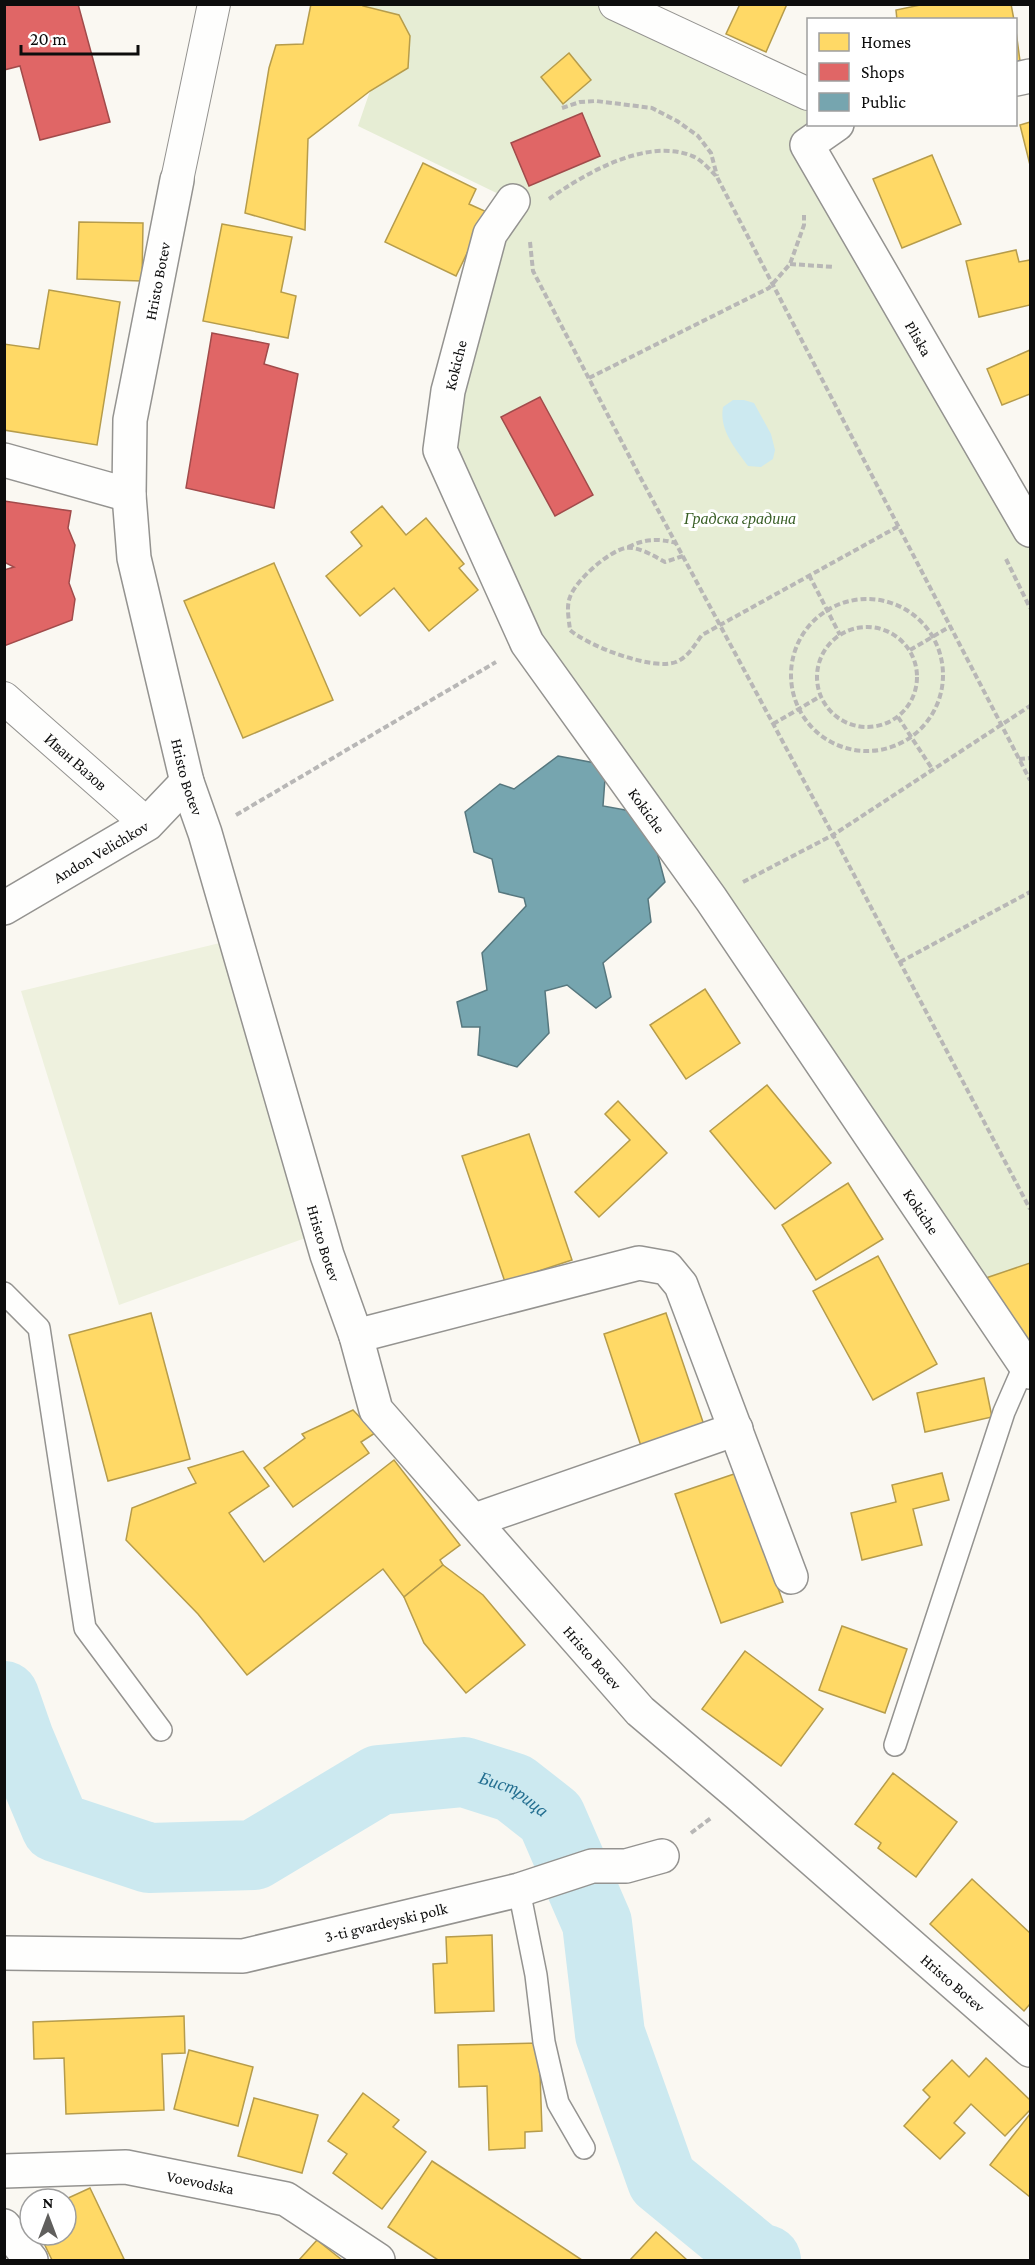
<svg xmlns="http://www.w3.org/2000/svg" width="1035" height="2265" viewBox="0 0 1035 2265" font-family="'Crimson Pro',serif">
<rect width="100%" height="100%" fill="#faf8f2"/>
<path fill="#e6edd4" d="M363 4 615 5 808 94V145L1030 530V1362L527 643 440 450 513 201 358 126 370 91 410 36 399 15 363 6Z"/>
<path fill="#eef1de" d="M224 942 311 1236 119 1305 21 991Z"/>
<path fill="#cce9f0" d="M733 400H744L754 403 771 434 775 450 773 459 761 467 748 466C735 448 719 430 723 407Z"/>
<g fill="#ffd966" stroke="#b69c4b" stroke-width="1.5">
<path d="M311 4H363V6L399 15 410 36 408 68 370 91 308 139 305 230 245 213 269 68 276 45 303 44Z"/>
<path d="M740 4H787L766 52 726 34Z"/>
<path d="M925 4H1011L1014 20H897L896 10Z"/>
<path d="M1016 31 1020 61 1016 62Z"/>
<path d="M569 53 591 80 563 104 541 77Z"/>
<path d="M1030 122V165L1020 125Z"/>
<path d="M932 155 961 224 902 248 873 179Z"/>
<path d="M423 163 476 189 469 204 487 212 456 276 385 242Z"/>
<path d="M79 222 143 223 142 281 77 279Z"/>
<path d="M222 224 292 237 281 292 296 296 288 338 203 321Z"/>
<path d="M1016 250 1019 262 1030 260V305L979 317 966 261Z"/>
<path d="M49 290 120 302 97 445 4 430V344L39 349Z"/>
<path d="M1030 350V394L1002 405 987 369Z"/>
<path d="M382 506 406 535 426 518 464 564 459 568 478 590 429 631 394 588 360 616 326 576 362 546 351 532Z"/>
<path d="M274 563 333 700 243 738 184 601Z"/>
<path d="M705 989 740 1043 686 1079 650 1025Z"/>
<path d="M767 1085 831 1163 775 1209 710 1131Z"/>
<path d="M618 1101 667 1153 599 1217 575 1192 630 1140 605 1114Z"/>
<path d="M529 1134 572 1260 505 1282 462 1156Z"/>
<path d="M848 1183 883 1239 816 1280 782 1225Z"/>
<path d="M878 1256 937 1364 873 1400 813 1291Z"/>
<path d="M1030 1263V1344L986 1278Z"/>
<path d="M151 1313 190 1459 108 1481 69 1335Z"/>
<path d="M666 1313 704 1425 641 1446 604 1334Z"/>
<path d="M984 1378 992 1417 925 1432 917 1393Z"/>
<path d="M353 1410 375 1433 361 1442 369 1453 293 1507 264 1468 305 1438 302 1434Z"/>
<path d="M243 1451 269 1486 229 1513 264 1562 394 1460 460 1545 440 1560 443 1565 404 1597 383 1569 247 1675 198 1614 126 1540 132 1508 196 1483 188 1468Z"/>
<path d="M737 1473 783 1602 721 1623 675 1494Z"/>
<path d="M942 1473 949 1500 913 1509 922 1545 862 1560 851 1513 896 1502 892 1485Z"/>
<path d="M443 1565 483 1595 525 1645 466 1693 424 1643 404 1597Z"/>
<path d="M842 1626 907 1649 885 1713 819 1690Z"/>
<path d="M745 1651 823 1709 781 1766 702 1709Z"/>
<path d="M893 1773 957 1822 916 1877 878 1848 881 1843 855 1824Z"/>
<path d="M972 1879 1030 1933V2004L1024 2011 930 1924Z"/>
<path d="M492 1935 494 2011 435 2013 433 1964 447 1963 446 1937Z"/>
<path d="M184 2016 185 2053 162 2054 164 2110 66 2114 64 2058 34 2059 33 2022Z"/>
<path d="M539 2043 542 2131 525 2132V2148L489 2150 487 2086 459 2087 458 2045Z"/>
<path d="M189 2050 253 2067 238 2126 174 2109Z"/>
<path d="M986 2058 1030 2100V2110L1005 2136 971 2104 954 2123 965 2133 940 2159 904 2126 930 2097 923 2090 952 2060 969 2077Z"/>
<path d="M363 2093 399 2120 393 2127 426 2152 382 2209 333 2173 347 2154 328 2141Z"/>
<path d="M254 2098 318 2115 302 2173 238 2156Z"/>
<path d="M1030 2114V2197L990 2165Z"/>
<path d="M432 2161 582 2260H438L388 2227Z"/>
<path d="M90 2188 124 2259 120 2260H52L40 2235H66V2199Z"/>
<path d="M656 2232 687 2260H630Z"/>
<path d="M317 2240 342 2260H299Z"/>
</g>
<g fill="#e06666" stroke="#a14b4b" stroke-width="1.5">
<path d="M4 4H78L110 122 40 140 20 66 4 70Z"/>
<path d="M582 113 600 156 529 186 511 143Z"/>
<path d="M212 333 269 344 264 364 298 374 274 508 186 488Z"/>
<path d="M540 397 593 495 555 516 501 417Z"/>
<path d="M4 501 71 511 68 528 75 545 69 583 75 599 72 620 4 646V570L14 567 4 562Z"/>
</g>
<path fill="#76a5af" stroke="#56777e" stroke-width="1.5" d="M558 756 606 765 603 806 647 814 665 882 648 899 651 922 603 963 611 997 596 1008 567 985 545 991 549 1033 517 1067 478 1055 480 1027H462L457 1002 487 990 482 953 526 906 524 898 499 892 492 859 474 852 465 812 500 784 514 789Z"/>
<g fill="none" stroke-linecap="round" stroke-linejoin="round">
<path stroke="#cce9f0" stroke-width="70" id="s1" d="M4 1696 19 1739 56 1827 149 1858 254 1855 379 1780 464 1772 514 1788 551 1817 597 1923 610 2034 662 2180 756 2257 766 2260"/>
<g stroke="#949390" stroke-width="24">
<g id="service">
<path d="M4 1293 39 1328 85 1628 161 1730"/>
<path d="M895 1745 1004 1412 1025 1364"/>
<path d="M519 1890 536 1975 544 2042 558 2103 584 2148"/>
</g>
</g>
<g stroke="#949390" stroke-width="34">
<g id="pedestrian">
<path d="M615 4 808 94"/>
<path d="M177 180 214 4"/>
<path id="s2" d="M4 698 147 824"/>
</g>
</g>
<g stroke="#949390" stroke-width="36">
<g id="minor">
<path d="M1016 79 1030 76"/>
<path id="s3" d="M837 124 807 145 1030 530"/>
<path id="s4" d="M177 180 130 420 129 495 134 558 187 782 205 833 327 1255 356 1336 376 1410 640 1711 739 1795 1030 2050"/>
<path id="s5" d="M513 201 490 234 448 391 440 450 527 643 711 899 1030 1372"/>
<path d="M4 460 129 495"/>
<path id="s6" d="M4 908 147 824 187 782"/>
<path d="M356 1336 639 1263 667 1268 681 1285 791 1577"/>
<path d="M475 1520 736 1429"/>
<path id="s7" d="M4 1953 243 1956 519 1890 592 1866H626L662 1856"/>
<path id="s8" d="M4 2171 126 2167 286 2199 378 2260"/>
</g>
</g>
<g stroke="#949390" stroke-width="36">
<path id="tertiary" d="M4 2226 31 2260"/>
</g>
<g stroke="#b8b7b6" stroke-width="4" stroke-dasharray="6 3" stroke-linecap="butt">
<path d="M562 108 580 102 596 101 652 108 677 121 698 136 711 153 717 176"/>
<path d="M549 199C584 174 647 137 692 156 701 159 710 170 717 177L1030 780"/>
<path d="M530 242 533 271 638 473 833 835 1030 1209"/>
<path d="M790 264 834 267"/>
<path d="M589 378 769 288 790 264 804 225V215"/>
<path d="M628 547C645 539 657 538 676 543"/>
<path d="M683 556 665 562C654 556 638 546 625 548 608 552 576 580 570 597 566 607 569 620 570 630 588 646 653 671 676 662 688 657 694 646 702 635L899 526"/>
<path d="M1006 559 1030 608"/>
<path d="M809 575 840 635"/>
<circle cx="867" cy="675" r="76"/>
<circle cx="867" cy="677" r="50"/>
<path d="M910 650 951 626"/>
<path d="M898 717 933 770"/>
<path d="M773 724 821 696"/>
<path d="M1019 759 1030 758"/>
<path d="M236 815 496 662"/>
<path d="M743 882 833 835 1030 706"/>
<path d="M900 962 1030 892"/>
<path d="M691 1833 711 1818"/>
</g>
<use href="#service" stroke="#fefefd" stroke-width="21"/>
<use href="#pedestrian" stroke="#fefefd" stroke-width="32"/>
<use href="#minor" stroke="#fefefd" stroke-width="33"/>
<use href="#tertiary" stroke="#fefefd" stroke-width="33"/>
</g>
<g text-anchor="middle" stroke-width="6" stroke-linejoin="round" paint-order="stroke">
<g font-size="16" fill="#0d0d0d" stroke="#fff">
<text transform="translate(157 281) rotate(-79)" y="6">Hristo Botev</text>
<text dy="6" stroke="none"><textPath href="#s3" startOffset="260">Pliska</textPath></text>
<text transform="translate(455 365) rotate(-76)" y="6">Kokiche</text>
<text dy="6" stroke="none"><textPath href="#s2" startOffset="96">Иван Вазов</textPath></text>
<text dy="6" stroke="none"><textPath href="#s4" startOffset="608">Hristo Botev</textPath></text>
<text dy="6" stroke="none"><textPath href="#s5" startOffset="680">Kokiche</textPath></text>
<text dy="6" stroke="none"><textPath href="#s6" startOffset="112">Andon Velichkov</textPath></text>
<text dy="6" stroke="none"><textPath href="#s5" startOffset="1166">Kokiche</textPath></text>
<text dy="6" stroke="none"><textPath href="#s4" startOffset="1094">Hristo Botev</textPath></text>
<text dy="6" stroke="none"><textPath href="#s4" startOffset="1598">Hristo Botev</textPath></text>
<text dy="6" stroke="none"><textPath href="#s7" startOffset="386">3-ti gvardeyski polk</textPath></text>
<text dy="6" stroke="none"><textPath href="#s4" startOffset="2084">Hristo Botev</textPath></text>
<text dy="6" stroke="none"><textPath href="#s8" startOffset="198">Voevodska</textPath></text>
</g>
<g font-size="16" font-style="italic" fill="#385e25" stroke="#fff">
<text x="740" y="524">Градска градина</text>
</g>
<g font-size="18" font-style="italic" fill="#246f91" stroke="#fff">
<text dy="6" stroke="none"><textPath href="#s1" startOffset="630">Бистрица</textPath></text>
</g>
</g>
<rect width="1035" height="2265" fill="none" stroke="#0d0d0d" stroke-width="12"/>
<rect x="807" y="18" width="210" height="108" fill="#ffffff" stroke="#9e9e9e" stroke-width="1.5"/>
<rect x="819" y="33" width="30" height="18" fill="#ffd966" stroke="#9e9e9e" stroke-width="1.5"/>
<text x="861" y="48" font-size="18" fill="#0d0d0d">Homes</text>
<rect x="819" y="63" width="30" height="18" fill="#e06666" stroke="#9e9e9e" stroke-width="1.5"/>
<text x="861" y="78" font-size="18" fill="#0d0d0d">Shops</text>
<rect x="819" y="93" width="30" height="18" fill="#76a5af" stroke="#9e9e9e" stroke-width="1.5"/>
<text x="861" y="108" font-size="18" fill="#0d0d0d">Public</text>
<g transform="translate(48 2217)"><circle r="28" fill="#ffffff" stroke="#9e9e9e" stroke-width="1.5"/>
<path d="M0-4.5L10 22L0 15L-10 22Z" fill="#605f5d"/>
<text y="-9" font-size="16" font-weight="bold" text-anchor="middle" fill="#0d0d0d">N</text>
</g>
<path d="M21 45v9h117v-9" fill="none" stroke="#0d0d0d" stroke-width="3"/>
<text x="30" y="45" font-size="18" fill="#0d0d0d" stroke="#ffffff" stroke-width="4.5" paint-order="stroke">20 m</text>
</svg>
